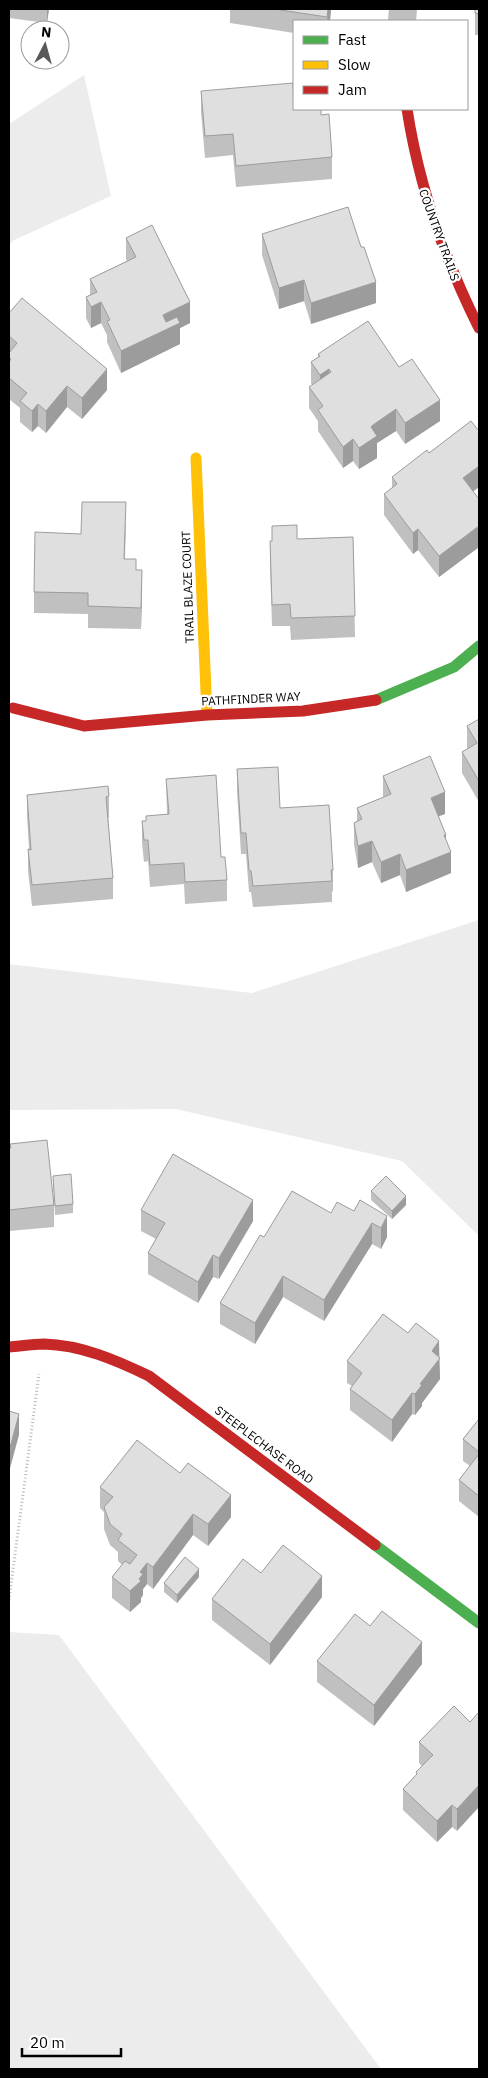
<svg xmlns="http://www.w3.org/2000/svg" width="488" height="2078" viewBox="0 0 488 2078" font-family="'IBM Plex Sans',sans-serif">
<rect width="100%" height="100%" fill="#fff"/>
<g fill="#ececec">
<path d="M84 75 111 196 12 241 9 247V124Z"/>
<path d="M479 920V1236L402 1161 176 1109 9 1110V964L252 993Z"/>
<path d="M9 1632 59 1635 381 2069H9Z"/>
</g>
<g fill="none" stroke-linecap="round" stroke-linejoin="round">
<path stroke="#b9b9b9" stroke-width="3" stroke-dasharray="1 2.5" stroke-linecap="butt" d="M9 1600 39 1374"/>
<path stroke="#bebebe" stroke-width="28" d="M402 21 403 9"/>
<g stroke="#4caf50" stroke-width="11">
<path d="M376 700 454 667 479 646"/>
<path d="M375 1545 479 1623"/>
</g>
<path stroke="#ffc107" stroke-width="11" d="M196 458 207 715"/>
<g stroke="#c62828" stroke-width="11">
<path d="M407 109C419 187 444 258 479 328"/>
<path d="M13 708 84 726 207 715 303 711 376 700"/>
<path d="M9 1347C21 1346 33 1344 44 1344 81 1345 116 1360 149 1376L375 1545"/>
</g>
</g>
<g fill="#c0c0c0">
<path d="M9 9H49L47 23 9 18Z"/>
<path d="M230 9H331L330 21H294V33L230 23Z"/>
<rect x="475" y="9" width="4" height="26"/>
<path d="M201 91 294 109 321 115 332 157V179L236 187 233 155 205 158 201 112Z"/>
<path d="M262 234 376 303 311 324 304 301 279 309 262 255Z"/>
<path d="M126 238 190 323 180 328V344L121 373 107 342V335L101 323 91 328 86 318V297L90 295V279L127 261 126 259Z"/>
<path d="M9 313 107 390 82 419 67 407 46 433 38 426 32 432 20 422V408L9 399Z"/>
<path d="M318 354 399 367 440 421 405 444 396 431 377 443V458L359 469 353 461 343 468 318 431V421L309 408V387L312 385 311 383V362L318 357Z"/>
<path d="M429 453 479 487 473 491 479 499V547L439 577 418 550 413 554 384 515V494L392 488V477Z"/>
<path d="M126 524 125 559 136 570 142 591 141 629 88 628V614L34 613V592L81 534Z"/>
<path d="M272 526 297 539 353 537 355 637 291 640 290 626H272L270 563V541H272Z"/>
<path d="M479 719V802L462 773V752L467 749V726Z"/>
<path d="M237 769 280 808 333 870V892L332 891V902L253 907 251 892H249L246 854H241L237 791Z"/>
<path d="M383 776 445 814 439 816 446 841 451 873 406 892 400 875 381 883 372 862 358 868 354 844V823L357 821V808L383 797Z"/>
<path d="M166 779 221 857 227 880V901L185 904 184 884 150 887 148 861 144 862 142 843V821H146L167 814Z"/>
<path d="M27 795 109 796V818H108L113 878V899L32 906 28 871V849H29L27 816Z"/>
<path d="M10 1144 54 1205V1227L9 1231V1148H10Z"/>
<path d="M53 1176 73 1204V1213L55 1215Z"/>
<path d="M371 1191 406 1205 392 1219 371 1200Z"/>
<path d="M360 1200 387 1237 381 1249 372 1244 324 1321 283 1297 255 1344 220 1324V1303L264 1237 331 1213 354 1211Z"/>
<path d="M141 1210 253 1221 219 1279 213 1277 198 1303 148 1274V1253L156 1239 141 1231Z"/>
<path d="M9 1240 10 1252V1273H9Z"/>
<path d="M439 1357 440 1379 422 1403V1406L415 1415 412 1414 392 1442 350 1410V1389L352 1386 347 1383V1361Z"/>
<path d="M479 1419V1517L459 1501V1480L470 1466 463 1461V1439Z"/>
<path d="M100 1487 231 1517 208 1546 193 1535 153 1589 147 1584 143 1589V1595L141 1598V1602L130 1612 112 1598V1577L122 1565 118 1561V1552L110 1545 104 1529V1512L100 1508Z"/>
<path d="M261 1573 322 1597 270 1665 212 1620V1599Z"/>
<path d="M199 1577 177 1603 164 1592V1583Z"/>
<path d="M370 1626 422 1664 374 1726 317 1682V1661Z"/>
<path d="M470 1722 457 1831 452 1827 437 1842 403 1810V1789L416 1775V1772L422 1766 419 1763V1742Z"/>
</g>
<g fill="#9c9c9c">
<path d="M47 9H49L47 23Z"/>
<path d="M328 9H331L330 21H327Z"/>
<path d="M304 280V301L279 309V288Z"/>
<path d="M376 282V303L311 324V303Z"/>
<path d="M101 302V323L91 328V307Z"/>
<path d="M190 302V323L180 328V344L121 373V351L163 315Z"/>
<path d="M107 369V390L82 419V398Z"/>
<path d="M329 369V390L320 396V375Z"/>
<path d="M67 386V407L46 433V411Z"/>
<path d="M440 400V421L405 444V423Z"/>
<path d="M38 404V426L32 432V411Z"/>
<path d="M396 409V431L377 443V458L359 469V448L371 427 373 425Z"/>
<path d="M353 439V461L343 468V447Z"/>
<path d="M479 466V487L463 499V478Z"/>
<path d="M479 526V547L439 577V556Z"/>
<path d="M418 529V550L413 554V533Z"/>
<path d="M142 570V591L141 629V608Z"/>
<path d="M445 792V814L431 819V798Z"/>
<path d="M444 835H446V853L451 852V873L406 892V870Z"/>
<path d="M372 841V862L358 868V846Z"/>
<path d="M400 854V875L381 883V862Z"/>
<path d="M406 1196V1205L392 1219V1211Z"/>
<path d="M253 1200V1221L219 1279V1258Z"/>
<path d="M387 1216V1237L381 1249V1228Z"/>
<path d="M372 1223V1244L324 1321V1300Z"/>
<path d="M213 1255V1277L198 1303V1282Z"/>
<path d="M283 1276V1297L255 1344V1323Z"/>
<path d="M439 1341 440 1379 422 1403V1406L415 1415V1394L420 1384 432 1351Z"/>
<path d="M412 1393V1414L392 1442V1420Z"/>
<path d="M19 1414V1435L9 1472V1451Z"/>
<path d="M231 1495V1517L208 1546V1524Z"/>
<path d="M193 1514V1535L153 1589V1567Z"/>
<path d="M147 1563V1584L143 1589V1595L141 1598V1602L130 1612V1591L140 1572Z"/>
<path d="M199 1569V1577L177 1603V1595Z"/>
<path d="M322 1576V1597L270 1665V1644Z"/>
<path d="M422 1642V1664L374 1726V1705Z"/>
<path d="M479 1785V1807L457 1831V1809Z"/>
<path d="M452 1805V1827L437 1842V1821Z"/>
</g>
<g fill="#dfdfdf" stroke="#9c9c9c">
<path d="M274 9H328L327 17Z"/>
<path d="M475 9H479V14L475 13Z"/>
<path d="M293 83 294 109H321V115L329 114 332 157 236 166 233 134 205 136 201 91Z"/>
<path d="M348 207 361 247H364L376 282 311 303 304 280 279 288 262 234Z"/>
<path d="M152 225 190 302 163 315 166 322 177 317 180 323 121 351 107 321 110 320 101 302 91 307 86 297 97 292 90 279 136 257 126 238Z"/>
<path d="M22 298 107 369 82 398 67 386 46 411 38 404 32 411 20 401 27 393 9 378V362L11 359 9 357V353L17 343 9 336V313Z"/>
<path d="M368 321 399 367 412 359 440 400 405 423 396 409 373 425 371 427 377 436 359 448 353 439 343 447 318 410 323 406 309 387 331 372 329 369 320 375 311 362 320 356 318 354Z"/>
<path d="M471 421 479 431V466L463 478 479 499V526L439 556 418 529 413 533 384 494 397 484 392 477 427 450 429 453Z"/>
<path d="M82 502H126L124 559H136V570H142L141 608 88 606V593L34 592 35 532 81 534Z"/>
<path d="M297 525V539L353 537 355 616 291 618 290 604 272 605 270 541H272V526Z"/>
<path d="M479 719V781L462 752 477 743 467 726Z"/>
<path d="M430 756 445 792 431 798 446 835H444L451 852 406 870 400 854 381 862 372 841 358 846 354 823 362 819 357 808 391 794 383 776Z"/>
<path d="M278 767 280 808 329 805 333 870H331L332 881 253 886 251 871 249 870 246 833H241L237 769Z"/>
<path d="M216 775 221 857H225L227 880 185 882 184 863 150 865 148 840H144L142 821H146V816L169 814 166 779Z"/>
<path d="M108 786 109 796 106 797 113 878 32 885 28 849 31 850 27 795Z"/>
<path d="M47 1140 54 1205 9 1210V1148H11L10 1144Z"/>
<path d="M173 1154 253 1200 219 1258 213 1255 198 1282 148 1253 165 1223 141 1210Z"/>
<path d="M71 1174 73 1204 55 1206 53 1176Z"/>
<path d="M386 1176 406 1196 392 1211 371 1191Z"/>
<path d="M292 1191 331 1213 337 1202 354 1211 360 1200 387 1216 381 1228 372 1223 324 1300 283 1276 255 1323 220 1303 260 1235 264 1237Z"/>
<path d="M383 1314 408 1333 416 1323 439 1341 432 1351 440 1358 420 1384 422 1385 415 1394 412 1393 392 1420 350 1389 362 1373 347 1361Z"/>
<path d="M9 1411 19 1414 9 1451Z"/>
<path d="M479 1419V1452L463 1439Z"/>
<path d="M137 1440 180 1473 188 1463 231 1495 208 1524 193 1514 153 1567 147 1563 140 1572 143 1574 139 1579 141 1581 130 1591 112 1577 125 1561 130 1564 137 1555 118 1540 122 1534 110 1524 104 1507 113 1497 100 1487Z"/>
<path d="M479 1454V1496L459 1480Z"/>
<path d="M283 1545 322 1576 270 1644 212 1599 243 1559 261 1573Z"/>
<path d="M185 1557 199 1569 177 1595 164 1583Z"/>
<path d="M382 1611 422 1642 374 1705 317 1661 355 1614 370 1626Z"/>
<path d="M454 1706 470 1722 479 1712V1785L457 1809 452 1805 437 1821 403 1789 417 1774 416 1772 433 1755 419 1742Z"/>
</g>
<g text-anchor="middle" stroke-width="4.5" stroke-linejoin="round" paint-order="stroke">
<g font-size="12" fill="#000" stroke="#fff">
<text transform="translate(439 235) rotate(70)" y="4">COUNTRY TRAILS</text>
<text transform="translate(188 587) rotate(-92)" y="4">TRAIL BLAZE COURT</text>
<text transform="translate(251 699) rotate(-3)" y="4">PATHFINDER WAY</text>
<text transform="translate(264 1445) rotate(37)" y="4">STEEPLECHASE ROAD</text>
</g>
</g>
<rect width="488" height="2078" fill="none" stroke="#000000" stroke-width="20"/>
<rect x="293" y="20" width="175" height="90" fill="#ffffff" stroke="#999999"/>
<rect x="303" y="36" width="25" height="8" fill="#4caf50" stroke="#999999"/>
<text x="338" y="45" font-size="15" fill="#000000">Fast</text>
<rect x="303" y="61" width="25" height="8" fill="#ffc107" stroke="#999999"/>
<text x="338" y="70" font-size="15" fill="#000000">Slow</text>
<rect x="303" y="86" width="25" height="8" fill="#c62828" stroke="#999999"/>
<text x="338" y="95" font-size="15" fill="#000000">Jam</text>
<g transform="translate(45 45) rotate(6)"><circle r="24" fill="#ffffff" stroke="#999999"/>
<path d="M0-4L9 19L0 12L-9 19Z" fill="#595959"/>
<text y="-8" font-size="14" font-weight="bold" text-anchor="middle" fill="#000000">N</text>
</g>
<path d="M22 2048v8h99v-8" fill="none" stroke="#000000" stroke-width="2.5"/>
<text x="30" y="2048" font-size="15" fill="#000000" stroke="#ffffff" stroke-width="4" paint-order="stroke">20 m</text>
</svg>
